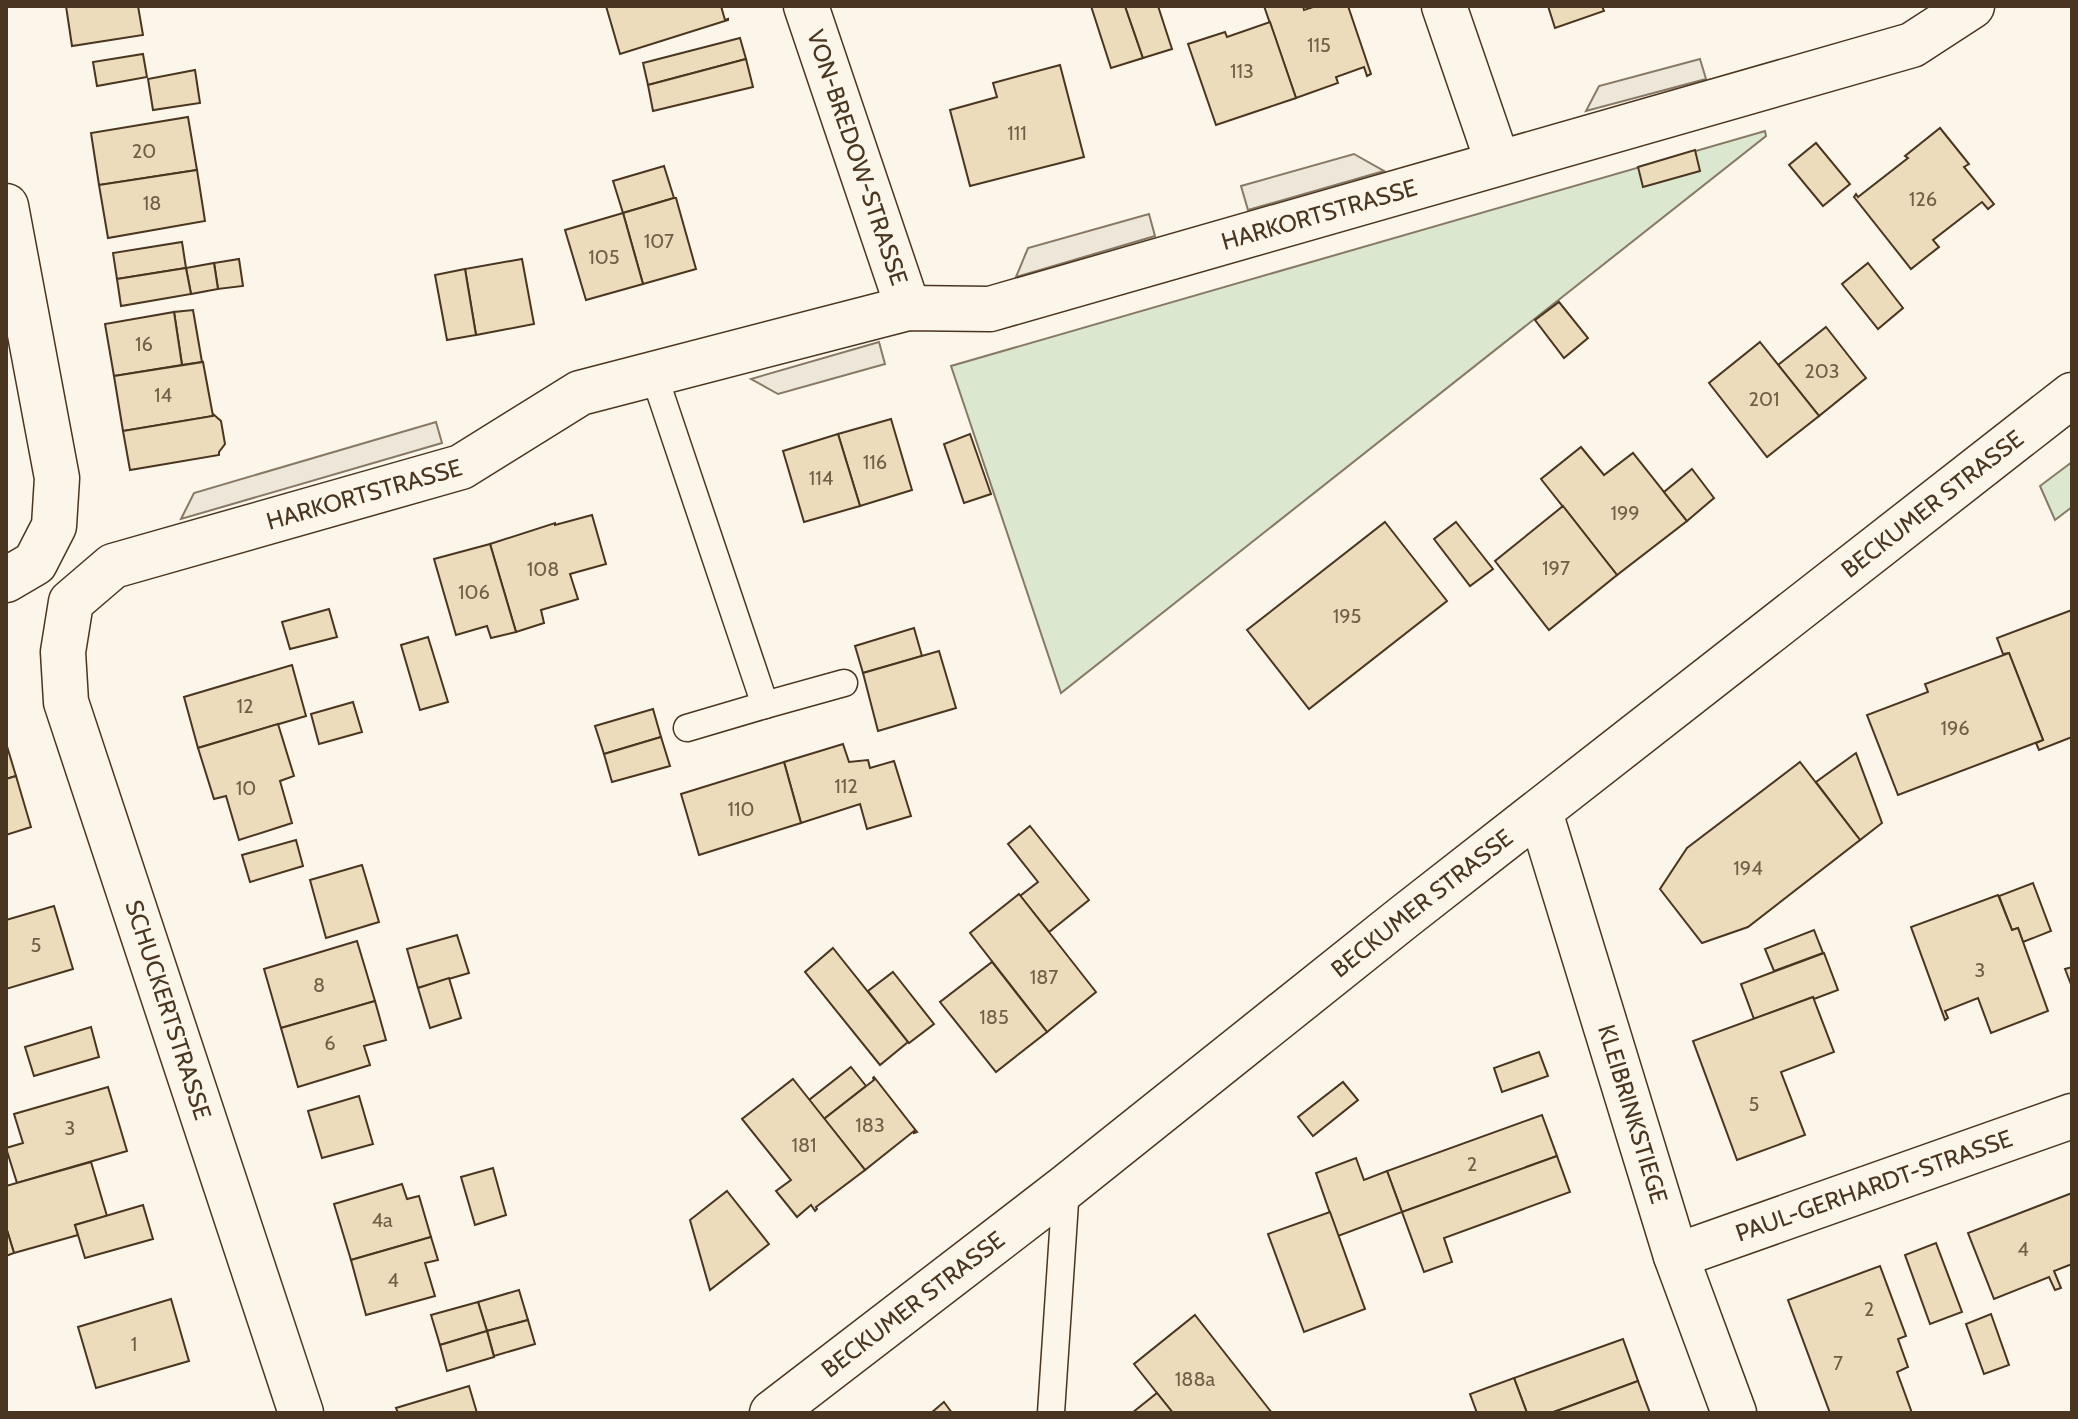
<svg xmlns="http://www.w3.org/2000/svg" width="2078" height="1419" viewBox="0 0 2078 1419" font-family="Cabin,sans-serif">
<rect width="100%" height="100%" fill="#fbf6e9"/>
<g fill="#dce7d0" stroke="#887966" stroke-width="2">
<path d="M1765 131 1766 136 1061 693 951 366Z"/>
<path d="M2072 462V507L2055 520 2040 486Z"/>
</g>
<g fill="#ede7d9" stroke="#887966" stroke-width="2">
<path d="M1700 59 1706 79 1586 111 1599 86Z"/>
<path d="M1354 154 1384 171 1248 210 1241 186Z"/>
<path d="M1149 214 1155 236 1016 277 1028 248Z"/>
<path d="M879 342 885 364 778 394 751 379Z"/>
<path d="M436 422 442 443 181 519 194 493Z"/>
</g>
<g fill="#ecdcbc" stroke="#4a3520" stroke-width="2">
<path d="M66 6H138L143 35 72 46Z"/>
<path d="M606 6H721L725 20 728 19V20L620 54Z"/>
<path d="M1091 6H1125L1143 58 1111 68Z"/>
<path d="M1125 6H1158L1172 49 1143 58Z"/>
<path d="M1264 6H1303L1304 10 1316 6H1348L1371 74 1367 76 1364 67 1336 77 1338 83 1296 98Z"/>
<path d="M1548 6H1602L1604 11 1555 28Z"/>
<path d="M1270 22 1296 98 1216 125 1188 44 1225 32 1227 37Z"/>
<path d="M740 38 746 59 648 85 643 63Z"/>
<path d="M143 54 147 77 97 86 93 62Z"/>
<path d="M746 59 753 87 653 111 648 85Z"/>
<path d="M1060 65 1084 157 970 186 950 110 997 97 993 83Z"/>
<path d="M195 70 200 103 153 110 148 79Z"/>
<path d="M188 117 197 170 99 185 91 133Z"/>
<path d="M1940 128 1969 164 1964 167 1994 204 1988 209 1982 202 1933 240 1939 247 1911 269 1854 197 1856 194 1858 197 1908 158 1905 156Z"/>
<path d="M1816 143 1850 184 1823 206 1789 165Z"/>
<path d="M1695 150 1700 171 1643 187 1638 167Z"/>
<path d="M664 166 674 198 623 213 613 181Z"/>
<path d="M197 170 205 221 108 238 99 185Z"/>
<path d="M674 198H676L696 269 643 284 623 213Z"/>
<path d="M623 213 643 284 586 300 565 230Z"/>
<path d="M182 242 186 268 117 279 113 253Z"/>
<path d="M239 259 243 286 218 289 214 263Z"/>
<path d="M522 259 534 324 476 335 465 269Z"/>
<path d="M214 263 218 289 191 294 186 268Z"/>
<path d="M1868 263 1903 308 1878 329 1842 284Z"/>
<path d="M186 268 191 294 121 306 117 279Z"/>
<path d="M465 269 476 335 447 340 435 275Z"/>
<path d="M1559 302 1588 338 1564 358 1535 320Z"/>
<path d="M193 310 202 362 182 365 174 312Z"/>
<path d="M174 312 182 365 114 376 105 324Z"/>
<path d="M1826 327 1866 378 1819 416 1778 365Z"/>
<path d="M1760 342 1819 416 1767 457 1709 383Z"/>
<path d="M203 362 213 416 123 431 114 376Z"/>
<path d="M213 414 221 421 225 444 219 452V455L130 470 123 431 213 416Z"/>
<path d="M891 419 912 490 860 506 838 434Z"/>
<path d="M838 434 860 506 804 522 783 451Z"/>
<path d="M970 434 991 494 964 503 944 444Z"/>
<path d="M1581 447 1604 475 1633 453 1687 521 1617 575 1541 479Z"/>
<path d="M1692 469 1714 498 1687 521 1664 492Z"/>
<path d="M1563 506 1617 575 1549 630 1495 561Z"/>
<path d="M592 515 606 564 570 574 578 599 541 610 544 623 516 632 490 544 555 523V525Z"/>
<path d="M1385 522 1447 601 1309 709 1247 630Z"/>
<path d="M1456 522 1493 569 1470 586 1434 539Z"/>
<path d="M490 544 516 632 491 638 487 626 456 635 434 559Z"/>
<path d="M329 609 337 637 290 649 282 622Z"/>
<path d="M2072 610V737L2039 750 2036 743 2043 740 2009 653 2003 654 1997 638Z"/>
<path d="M914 628 922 656 863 673 855 646Z"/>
<path d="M428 637 448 702 420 710 401 645Z"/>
<path d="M939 651 956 708 878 731 863 673Z"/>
<path d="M2009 653 2043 740 1898 795 1867 715 1928 692 1925 684Z"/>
<path d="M292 665 306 716 198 748 184 697Z"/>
<path d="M353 702 362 732 319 744 311 714Z"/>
<path d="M653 709 661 737 604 754 595 726Z"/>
<path d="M278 724 294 776 280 781 292 823 239 840 226 796 214 799 198 748Z"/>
<path d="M661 737 670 766 612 782 604 754Z"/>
<path d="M6 743 16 776 6 779Z"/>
<path d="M843 744 849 762 868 760 870 768 894 761 911 816 867 829 860 804 801 823 784 762Z"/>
<path d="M1856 753 1882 823 1860 840 1816 782Z"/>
<path d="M784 762 801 823 699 855 681 794Z"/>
<path d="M1800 762 1860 840 1748 927 1702 943 1660 889 1687 848Z"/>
<path d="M16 776 31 827 6 835V779Z"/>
<path d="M1030 826 1089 900 1049 932 1020 896 1038 882 1008 844Z"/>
<path d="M296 840 303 866 250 882 242 855Z"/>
<path d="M362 865 379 922 326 938 310 880Z"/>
<path d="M2033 883 2051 931 2023 942 2018 928 2012 930 1999 896Z"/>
<path d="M1019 894 1096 992 1047 1032 970 933Z"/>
<path d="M1998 895 2012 930 2018 928 2048 1011 1991 1033 1978 998 1945 1011 1948 1018 1945 1020 1911 927Z"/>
<path d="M54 906 73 969 6 989V920Z"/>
<path d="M1814 930 1823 953 1774 971 1765 949Z"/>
<path d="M457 935 469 973 418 988 407 949Z"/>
<path d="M357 941 375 1001 281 1028 264 969Z"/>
<path d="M833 948 908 1042 880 1065 805 972Z"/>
<path d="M1824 953 1838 990 1814 999 1813 997 1754 1019 1741 984Z"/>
<path d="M992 962 1047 1032 996 1072 940 1002Z"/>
<path d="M2072 967V987L2065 969Z"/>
<path d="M893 972 934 1024 909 1043 868 991Z"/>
<path d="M449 978 461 1018 430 1028 418 988Z"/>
<path d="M1813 997 1834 1052 1781 1072 1805 1135 1737 1160 1693 1041Z"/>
<path d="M375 1001 386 1040 364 1046 370 1065 298 1087 281 1028Z"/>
<path d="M91 1027 99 1057 34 1076 25 1047Z"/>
<path d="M1539 1052 1548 1076 1502 1092 1494 1068Z"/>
<path d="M851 1067 866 1086 824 1119 809 1100Z"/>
<path d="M874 1077 917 1132 914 1133V1131L865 1170 824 1119 874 1080 873 1078Z"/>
<path d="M793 1079 865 1170 816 1207 817 1209 815 1211 811 1205 797 1217 776 1191 791 1180 742 1119Z"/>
<path d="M1343 1082 1358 1100 1313 1136 1298 1117Z"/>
<path d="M108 1087 127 1151 17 1183 6 1148 23 1143 14 1114Z"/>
<path d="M359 1096 373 1144 322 1158 308 1111Z"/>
<path d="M1542 1115 1557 1156 1402 1212 1387 1171Z"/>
<path d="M1557 1156 1570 1192 1444 1238 1452 1262 1424 1272 1402 1212Z"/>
<path d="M1356 1158 1364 1180 1387 1171 1402 1212 1338 1236 1316 1173Z"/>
<path d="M91 1162 107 1216 75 1225 78 1235 14 1253 6 1227V1186Z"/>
<path d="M493 1168 506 1215 475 1225 461 1177Z"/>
<path d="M402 1184 407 1199 419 1196 431 1237 351 1260 334 1204Z"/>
<path d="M727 1191 769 1244 710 1290 690 1220Z"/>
<path d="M2072 1193V1264L2054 1271 2061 1288 2055 1290 2049 1277 1994 1299 1968 1233Z"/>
<path d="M143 1205 153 1239 85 1258 75 1225Z"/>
<path d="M1330 1212 1365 1309 1304 1332 1268 1234Z"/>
<path d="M6 1227 14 1253 6 1256Z"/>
<path d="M431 1237 438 1260 425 1263 435 1296 366 1315 351 1260Z"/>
<path d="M1936 1243 1962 1312 1930 1324 1905 1255Z"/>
<path d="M1880 1266 1906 1336 1898 1339 1908 1367 1897 1372 1912 1413H1830L1788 1300Z"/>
<path d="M519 1290 528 1320 487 1331 478 1302Z"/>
<path d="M171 1299 189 1361 96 1388 78 1327Z"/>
<path d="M478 1302 487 1331 440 1345 431 1315Z"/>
<path d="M1991 1314 2009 1365 1984 1374 1966 1324Z"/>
<path d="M1195 1315 1272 1413H1173L1157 1393 1134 1364Z"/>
<path d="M528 1320 535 1344 494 1356 487 1331Z"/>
<path d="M487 1331 494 1357 447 1371 440 1345Z"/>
<path d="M1623 1339 1638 1381 1551 1413H1527L1514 1378Z"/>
<path d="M1514 1378 1527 1413H1477L1470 1394Z"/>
<path d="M1638 1381 1650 1413H1551Z"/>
<path d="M469 1386 477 1413H398L396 1408Z"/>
<path d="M1157 1393 1173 1413H1132Z"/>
<path d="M944 1402 952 1413H931Z"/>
</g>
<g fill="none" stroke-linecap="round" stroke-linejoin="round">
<g stroke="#4a3520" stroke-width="29">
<g id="service">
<path d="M653 372 765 705 844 683"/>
<path d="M687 728 765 705"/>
<path d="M1051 1413 1066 1187"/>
</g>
</g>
<g stroke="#4a3520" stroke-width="47">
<g id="minor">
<path id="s1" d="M806 6 908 308"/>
<path d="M1444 6 1498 163"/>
<path d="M6 206 57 478 54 526 35 563 6 580"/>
<path id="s2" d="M1540 812 1676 1256 1734 1413"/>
<path id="s3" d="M1676 1256 2072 1116"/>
<path id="s4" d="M301 1413 66 702 63 652 71 602 113 566 461 467 580 393 908 308 990 309 1912 45 1972 6"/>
</g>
</g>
<g stroke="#4a3520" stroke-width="47">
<g id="primary">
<path id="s5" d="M772 1413 1066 1187 1404 917 2072 395"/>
</g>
</g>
<use href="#service" stroke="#fbf6e9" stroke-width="26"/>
<use href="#minor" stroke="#fbf6e9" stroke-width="44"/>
<use href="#primary" stroke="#fbf6e9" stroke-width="44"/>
</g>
<g text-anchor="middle" stroke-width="6" stroke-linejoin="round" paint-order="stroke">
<g font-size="20" fill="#725f47">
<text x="1319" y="52">115</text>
<text x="1242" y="78">113</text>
<text x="1017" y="140">111</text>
<text x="144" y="158">20</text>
<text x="1923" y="206">126</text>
<text x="152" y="210">18</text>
<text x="659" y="248">107</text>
<text x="604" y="264">105</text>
<text x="144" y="351">16</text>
<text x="1822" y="378">203</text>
<text x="163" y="402">14</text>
<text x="1764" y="406">201</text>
<text x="875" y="469">116</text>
<text x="821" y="485">114</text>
<text x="1625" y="520">199</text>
<text x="1556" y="575">197</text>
<text x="543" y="576">108</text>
<text x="474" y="599">106</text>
<text x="1347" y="623">195</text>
<text x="245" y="713">12</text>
<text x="1955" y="735">196</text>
<text x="846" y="793">112</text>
<text x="246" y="795">10</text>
<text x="741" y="816">110</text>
<text x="1748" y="875">194</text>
<text x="36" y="952">5</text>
<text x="1980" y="977">3</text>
<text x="1044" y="984">187</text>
<text x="319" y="992">8</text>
<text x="994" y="1024">185</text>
<text x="330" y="1050">6</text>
<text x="1754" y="1111">5</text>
<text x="870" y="1132">183</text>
<text x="70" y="1135">3</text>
<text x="804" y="1152">181</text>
<text x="1472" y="1171">2</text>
<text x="382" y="1227">4a</text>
<text x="2023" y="1256">4</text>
<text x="393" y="1287">4</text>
<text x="1869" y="1316">2</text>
<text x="134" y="1351">1</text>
<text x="1838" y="1370">7</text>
<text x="1195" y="1386">188a</text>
</g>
<g font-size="24" fill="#4a3520" stroke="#fbf6e9">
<text dy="8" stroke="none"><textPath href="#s1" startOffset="160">VON-BREDOW-STRASSE</textPath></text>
<text dy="8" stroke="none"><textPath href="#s4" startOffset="2170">HARKORTSTRASSE</textPath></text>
<text dy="8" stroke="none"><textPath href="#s4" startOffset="1166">HARKORTSTRASSE</textPath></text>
<text dy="8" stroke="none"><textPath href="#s5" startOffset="1474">BECKUMER STRASSE</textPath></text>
<text dy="8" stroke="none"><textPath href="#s5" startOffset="826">BECKUMER STRASSE</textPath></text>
<text transform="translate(168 1010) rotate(72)" y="8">SCHUCKERTSTRASSE</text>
<text dy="8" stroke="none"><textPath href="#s2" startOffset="316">KLEIBRINKSTIEGE</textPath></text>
<text dy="8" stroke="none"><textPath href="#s3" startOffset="210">PAUL-GERHARDT-STRASSE</textPath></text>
<text dy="8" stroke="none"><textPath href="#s5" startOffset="178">BECKUMER STRASSE</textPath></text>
</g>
</g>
<rect width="2078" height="1419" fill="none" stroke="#4a3520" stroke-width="16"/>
</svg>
